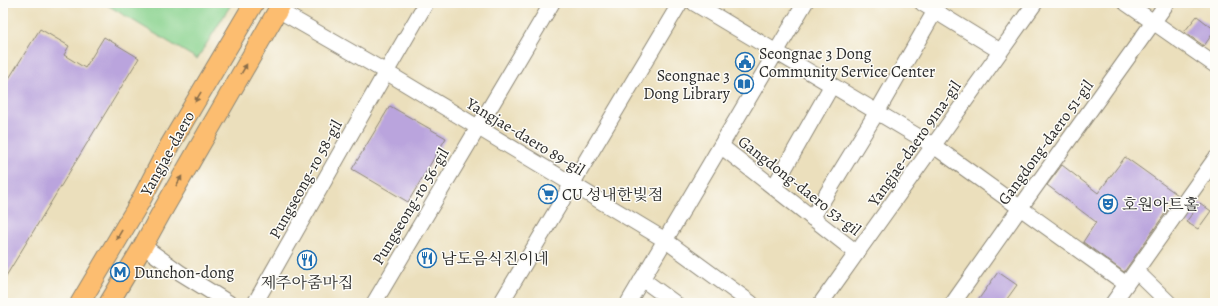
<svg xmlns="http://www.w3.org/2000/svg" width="1218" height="306" viewBox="0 0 1218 306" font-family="Alegreya,'Noto Serif KR',serif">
<rect width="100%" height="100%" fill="#fdfcf7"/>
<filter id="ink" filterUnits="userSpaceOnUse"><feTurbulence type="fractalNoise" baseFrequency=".025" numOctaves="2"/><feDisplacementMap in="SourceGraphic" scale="8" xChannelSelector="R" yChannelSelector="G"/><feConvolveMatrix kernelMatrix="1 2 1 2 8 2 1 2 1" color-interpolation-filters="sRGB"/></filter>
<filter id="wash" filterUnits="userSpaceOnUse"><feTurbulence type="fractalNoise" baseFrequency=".012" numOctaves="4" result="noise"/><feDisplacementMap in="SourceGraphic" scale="16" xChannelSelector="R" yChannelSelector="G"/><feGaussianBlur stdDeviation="0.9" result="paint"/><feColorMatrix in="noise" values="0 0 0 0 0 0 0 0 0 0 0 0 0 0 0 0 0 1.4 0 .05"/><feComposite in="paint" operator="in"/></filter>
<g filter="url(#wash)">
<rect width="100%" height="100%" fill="#ebdfbc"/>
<path fill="#8ad38f" stroke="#5a7f5d" d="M104 3H232L197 59Z"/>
<g id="blocks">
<g fill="#baa4dd">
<path d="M1197 16 1215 30 1204 46 1184 32Z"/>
<path d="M40 29 69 46 64 55 85 68 104 37 139 58 3 281V88Z"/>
<path d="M390 106 446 138 408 202 352 169Z"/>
<path d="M1125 157 1178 195 1124 272 1083 242 1096 222 1047 185 1062 165 1098 193Z"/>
<path d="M1200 203 1211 211 1198 229 1186 222Z"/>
<path d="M998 272 1017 285 1004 303H976Z"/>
</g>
</g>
</g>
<g filter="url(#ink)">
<use href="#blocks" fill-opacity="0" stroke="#8b8574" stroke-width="1"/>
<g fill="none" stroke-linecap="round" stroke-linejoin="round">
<g stroke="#8b8574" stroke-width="17">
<g id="minor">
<path d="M694 3 934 146 1126 284"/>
<path d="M922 3 1000 51"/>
<path d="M1126 3 1215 65"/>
<path d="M278 10 386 72 665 240 751 303"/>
<path d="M721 146 857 253"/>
<path d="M774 187 832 85"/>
<path d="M812 218 877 112 935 11"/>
<path d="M143 246 179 272 229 303"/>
<path d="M1136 271 1169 303"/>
<path d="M642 279 675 303"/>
<path d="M255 303 386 72 426 3"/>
<path d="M374 303 552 3"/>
<path d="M501 303 680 3"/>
<path d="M628 303 805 3"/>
<path d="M821 303 1035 3"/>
<path d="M953 303 1020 208 1167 3"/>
<path d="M1113 303 1215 159"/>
</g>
</g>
<g stroke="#8b8574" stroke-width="21">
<g id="major">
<path d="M80 303 140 202 168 148 254 3"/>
<path d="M109 303 143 246 160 215 282 3"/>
</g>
</g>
<use href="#minor" stroke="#fff" stroke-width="15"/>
<use href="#major" stroke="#fcbd6f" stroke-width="19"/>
</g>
<defs><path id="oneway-solid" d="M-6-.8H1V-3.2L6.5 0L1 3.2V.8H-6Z"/></defs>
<g fill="#896d4a">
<use href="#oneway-solid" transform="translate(244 69) rotate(-60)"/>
<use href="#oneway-solid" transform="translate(198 97) rotate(121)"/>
<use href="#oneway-solid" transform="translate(179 181) rotate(-60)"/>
<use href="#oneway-solid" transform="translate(119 235) rotate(121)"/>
</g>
</g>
<defs>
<g id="civic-ring" transform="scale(1)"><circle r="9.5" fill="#fdfcf7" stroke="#1f6fb2" stroke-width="1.5"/><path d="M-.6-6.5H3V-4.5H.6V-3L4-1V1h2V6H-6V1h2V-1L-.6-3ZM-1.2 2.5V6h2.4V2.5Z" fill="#1f6fb2"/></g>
<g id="library-ring" transform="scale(1)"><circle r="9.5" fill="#fdfcf7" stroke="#1f6fb2" stroke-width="1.5"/><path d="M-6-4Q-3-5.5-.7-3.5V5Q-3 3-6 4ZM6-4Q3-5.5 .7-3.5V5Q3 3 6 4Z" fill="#1f6fb2"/></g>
<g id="supermarket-ring" transform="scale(1)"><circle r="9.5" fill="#fdfcf7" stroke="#1f6fb2" stroke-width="1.5"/><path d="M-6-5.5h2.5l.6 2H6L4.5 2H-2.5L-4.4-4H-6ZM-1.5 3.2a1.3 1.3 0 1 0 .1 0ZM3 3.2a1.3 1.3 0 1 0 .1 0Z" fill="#1f6fb2"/></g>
<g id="theatre-ring" transform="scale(1)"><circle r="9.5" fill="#fdfcf7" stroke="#1f6fb2" stroke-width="1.5"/><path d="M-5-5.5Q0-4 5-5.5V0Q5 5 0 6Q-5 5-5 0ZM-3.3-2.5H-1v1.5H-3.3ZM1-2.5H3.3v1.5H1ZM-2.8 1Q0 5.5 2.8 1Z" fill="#1f6fb2"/></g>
<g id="restaurant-ring" transform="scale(1)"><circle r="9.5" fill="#fdfcf7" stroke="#1f6fb2" stroke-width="1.5"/><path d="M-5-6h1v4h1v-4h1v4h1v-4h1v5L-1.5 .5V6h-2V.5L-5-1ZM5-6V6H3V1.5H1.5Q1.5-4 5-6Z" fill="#1f6fb2"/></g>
<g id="metro-ring" transform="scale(1)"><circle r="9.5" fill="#fdfcf7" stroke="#1f6fb2" stroke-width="1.5"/><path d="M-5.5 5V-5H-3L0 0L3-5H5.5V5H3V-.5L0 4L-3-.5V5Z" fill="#1f6fb2"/></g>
</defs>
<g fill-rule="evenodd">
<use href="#civic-ring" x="745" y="62"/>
<use href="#library-ring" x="744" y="84"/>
<use href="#supermarket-ring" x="548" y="194"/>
<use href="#theatre-ring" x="1108" y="204"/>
<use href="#restaurant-ring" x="427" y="258"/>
<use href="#restaurant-ring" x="307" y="260"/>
<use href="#metro-ring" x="120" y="272"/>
</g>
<g text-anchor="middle" stroke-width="3" stroke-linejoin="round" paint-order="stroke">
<g font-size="16" fill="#2b2b2b" stroke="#fdfcf7" text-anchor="start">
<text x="759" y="59">Seongnae 3 Dong<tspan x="759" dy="18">Community Service Center</tspan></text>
<text x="730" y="81" text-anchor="end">Seongnae 3<tspan x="730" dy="18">Dong Library</tspan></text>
<text x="562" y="200">CU 성내한빛점</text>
<text x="1122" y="210">호원아트홀</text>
<text x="441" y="264">남도음식진이네</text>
<text x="134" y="278">Dunchon-dong</text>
<text x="307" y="288" text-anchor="middle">제주아줌마집</text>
</g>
<g font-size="16" fill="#2b2b2b" stroke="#fdfcf7">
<text transform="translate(526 136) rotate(31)" y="6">Yangjae-daero 89-gil</text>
<text transform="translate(1045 142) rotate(-54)" y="6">Gangdong-daero 51-gil</text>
<text transform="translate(914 143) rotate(-55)" y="6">Yangjae-daero 91na-gil</text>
<text transform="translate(167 153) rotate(-61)" y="6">Yangjae-daero</text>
<text transform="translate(305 179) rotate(-61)" y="6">Pungseong-ro 58-gil</text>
<text transform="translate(800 185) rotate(38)" y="6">Gangdong-daero 53-gil</text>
<text transform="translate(410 206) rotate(-59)" y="6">Pungseong-ro 56-gil</text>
</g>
</g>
<rect width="1218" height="306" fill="none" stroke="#fdfcf7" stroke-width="16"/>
</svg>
